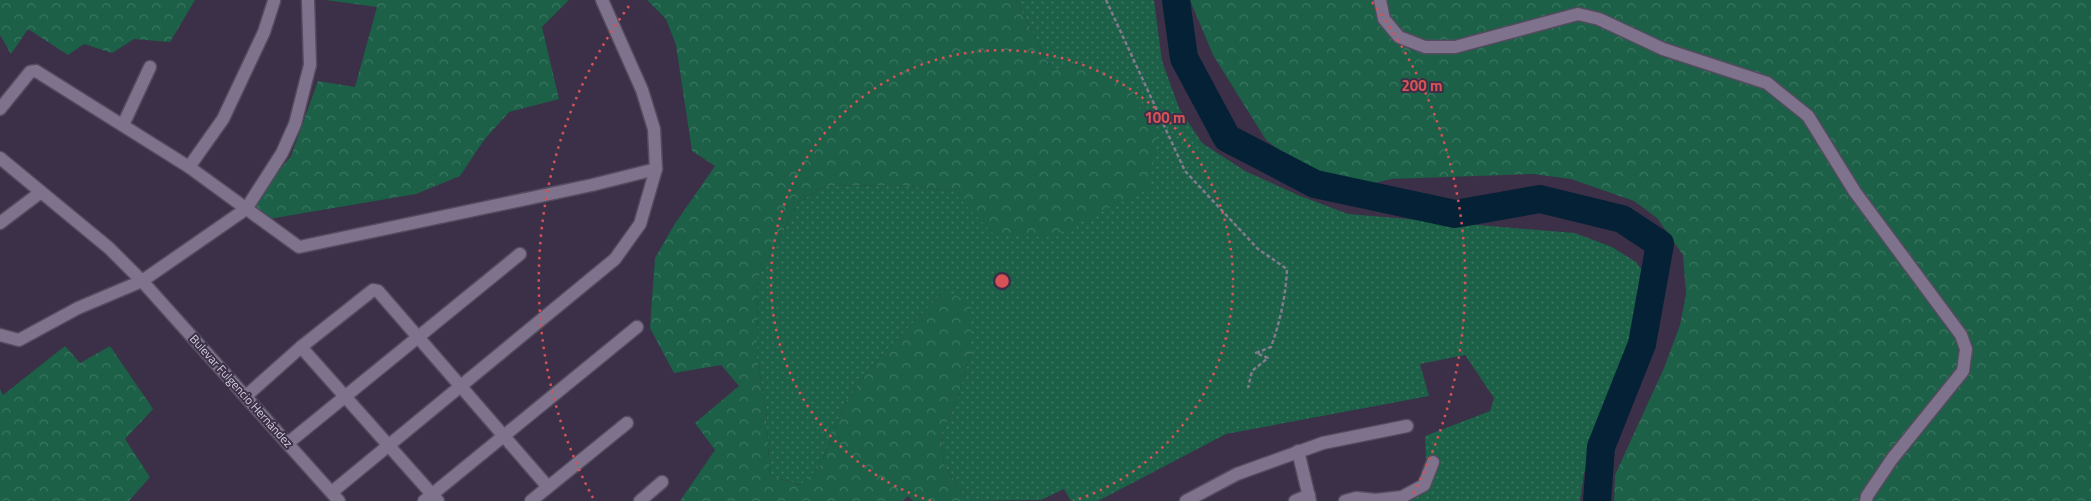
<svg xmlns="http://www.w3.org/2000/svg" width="2091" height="501" viewBox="0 0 2091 501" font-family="'Titillium Web',sans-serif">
<defs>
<pattern id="green-dots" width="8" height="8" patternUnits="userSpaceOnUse" patternTransform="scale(1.25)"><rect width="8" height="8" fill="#1b6047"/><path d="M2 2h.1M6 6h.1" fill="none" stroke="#3b7661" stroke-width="1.8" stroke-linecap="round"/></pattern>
<pattern id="forest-crowns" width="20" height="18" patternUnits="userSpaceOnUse" patternTransform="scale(1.25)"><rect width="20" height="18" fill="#1b6047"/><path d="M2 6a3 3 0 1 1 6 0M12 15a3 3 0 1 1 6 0" fill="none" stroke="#3b7661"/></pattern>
</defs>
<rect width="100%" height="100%" fill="#3b3047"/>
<path fill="url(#green-dots)" d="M1016 0H1154L1162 61 1179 108 1202 143 1245 171 1298 195 1348 214 1575 233 1612 247 1636 262 1651 282 1640 326 1614 403 1599 444 1584 473 1580 501H1382L1427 487 1425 436 1490 411 1494 398 1465 355 1420 364 1429 396 1226 434 1098 501H1071L1064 489 1041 500 967 501 944 464 942 433 957 400 971 353 945 290 874 363 845 403 820 466 801 485 770 476 766 410 757 357 758 278 799 202 826 186 898 185 953 191 994 234 1086 63 1052 70Z"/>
<g fill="url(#forest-crowns)">
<path d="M0 0H195L170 42 134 39 112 53 84 44 68 55 28 29 11 54 0 35Z"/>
<path d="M326 0H569L542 27 559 99 509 112 484 140 460 176 416 194 263 220 251 205 291 156 318 81 355 87 377 7Z"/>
<path d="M647 0H1016L1052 70 1086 63 1128 89 1157 132 1149 189 1050 237 994 234 952 191 898 185 826 186 799 202 758 278 757 357 766 410 770 476 800 485 820 466 845 403 874 363 945 290 971 303V353L957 400 942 433 944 464 967 501H913L908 496 902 501H680L715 450 695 423 739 386 721 365 674 373 650 328 655 258 674 225 715 166 692 151 676 45 666 19Z"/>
<path d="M1190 0H2091V501H1614L1615 475 1664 368 1680 325 1686 294 1683 255 1657 218 1634 201 1571 179 1533 174 1391 179 1358 187 1327 186 1266 140 1213 55Z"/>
<path d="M65 346 80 363 110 346 153 409 125 439 150 477 129 501H0V389L3 395Z"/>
</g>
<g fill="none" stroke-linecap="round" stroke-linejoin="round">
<path stroke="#052136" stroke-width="28" d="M1176 0 1184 58 1227 138 1315 184 1455 214 1540 199 1622 219 1660 244 1642 344 1601 447 1597 501"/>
<g stroke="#544b5e" stroke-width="15">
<g id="minor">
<path d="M1380 0 1384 19 1399 37 1425 47H1455L1578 14 1599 19 1663 49 1767 83 1808 116 1855 192 1961 335 1966 349 1963 371 1892 459 1867 496 1866 501"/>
<path d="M0 109 30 72 36 71 189 167 299 247 592 185 656 169"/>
<path d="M123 125 150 67"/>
<path d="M0 158 109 248 142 281 339 501"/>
<path d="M189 167 223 119 264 32 274 1"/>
<path d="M0 223 41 192"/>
<path d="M0 335 19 340 78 308 142 281 246 209 282 153 295 124 310 65 308 0"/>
<path d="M301 347 438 501"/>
<path d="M246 396 301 347 373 290 378 291 548 487"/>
<path d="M288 443 520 254"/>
<path d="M1298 451 1310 501"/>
<path d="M332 492 615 259 640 224 656 169 654 129 642 90 602 0"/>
<path d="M424 501 637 327"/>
<path d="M531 501 627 423"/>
<path d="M640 501 662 482"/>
<path d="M1186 501 1237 474 1323 443 1407 426"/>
<path d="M1295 501 1309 495"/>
<path d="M1345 501 1356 498 1376 500 1402 497 1424 485 1433 462"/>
</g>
</g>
<path stroke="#837a8d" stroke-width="2.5" stroke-dasharray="4 2.5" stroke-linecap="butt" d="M1106 0 1185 171 1258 249 1287 269C1286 295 1280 322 1271 347L1256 353 1268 358 1252 371 1248 388"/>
<use href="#minor" stroke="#7f728d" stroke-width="12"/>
</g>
<g fill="none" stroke="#d65256" stroke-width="2.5" stroke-dasharray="2.5 5">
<path d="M931 501A231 231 0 1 1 1073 501"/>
<path d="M593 498A463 463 0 0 1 632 2M1372 2A463 463 0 0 1 1411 498"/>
</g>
<g text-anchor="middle" stroke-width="4" stroke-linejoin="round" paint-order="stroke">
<g font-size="12" fill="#d6d0de" stroke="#3b3047">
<text transform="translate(241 391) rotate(48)" y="4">Bulevar Fulgencio Hernández</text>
</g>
</g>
<circle cx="1002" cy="281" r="8" fill="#d65256" stroke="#3b3047" stroke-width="2.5"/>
<g font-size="15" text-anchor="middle" font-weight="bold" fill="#d65256" stroke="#3b3047" stroke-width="4" stroke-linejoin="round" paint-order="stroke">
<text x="1422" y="91">200 m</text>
<text x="1165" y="123">100 m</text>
</g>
</svg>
